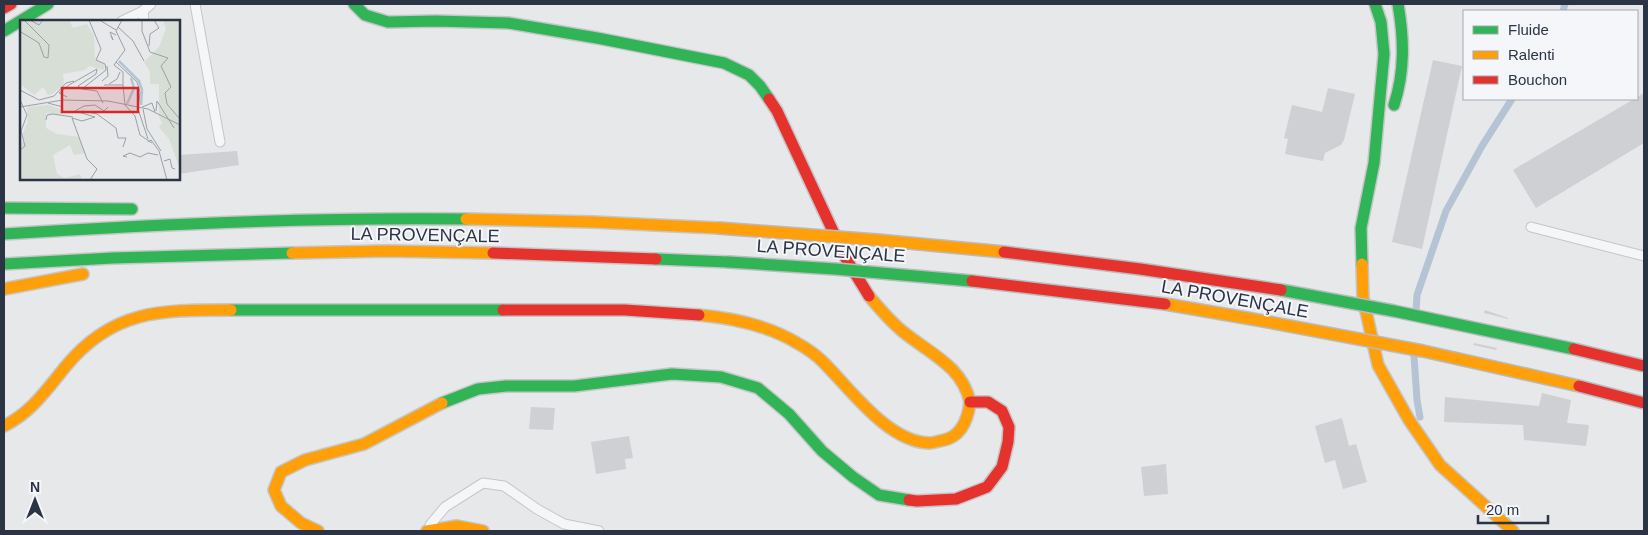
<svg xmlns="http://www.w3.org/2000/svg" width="1648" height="535" viewBox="0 0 1648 535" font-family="Helvetica,sans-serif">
<rect width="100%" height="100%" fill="#e6e8ea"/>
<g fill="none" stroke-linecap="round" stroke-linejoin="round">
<g stroke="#b4c4d5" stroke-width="7">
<path d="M1563 11 1565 4"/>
<path d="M1416 311 1417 295 1446 211 1482 146 1512 99"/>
<path d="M1414 356 1417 400 1420 417"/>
</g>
</g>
<g fill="#ced0d3">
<path d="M1433 60 1462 66 1422 249 1392 242Z"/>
<path d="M1328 88 1355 94 1344 140 1341 145 1325 153 1323 161 1285 154 1288 139 1284 138 1292 105 1322 112Z"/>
<path d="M1644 93V143L1536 208 1513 170 1634 99H1637V97Z"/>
<path d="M237 151 239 165 179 174V155Z"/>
<path d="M1485 310 1508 318V319L1484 313Z"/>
<path d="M1474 343 1497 348 1496 350 1473 345Z"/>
<path d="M1542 393 1571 400 1567 423 1589 425 1586 446 1524 440 1523 425 1444 422 1445 397 1539 406Z"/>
<path d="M531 407 555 408 553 430 529 429Z"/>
<path d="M1342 418 1349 446 1356 444 1367 482 1343 489 1335 460 1325 463 1315 426Z"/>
<path d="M629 436 633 458 625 459 626 469 596 474 591 442Z"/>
<path d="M1166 464 1168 494 1144 496 1141 467Z"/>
</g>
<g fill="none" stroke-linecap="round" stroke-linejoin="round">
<g stroke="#c4c6c8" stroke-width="11">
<g id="lane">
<path d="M195 4 220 142"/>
<path d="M143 11 144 21"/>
<path d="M122 21 143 11 151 4"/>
<path d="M1531 227 1644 256"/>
<path d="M430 525 445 507 483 483 504 486 537 509 564 524 599 531"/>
</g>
</g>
<g stroke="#c4c6c8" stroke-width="14">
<g id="fast">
<path d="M354 4 365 15 388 22 436 21 508 23 597 38 724 63 749 75 760 86 769 99"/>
<path d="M4 31 48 4"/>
<path d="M1394 105C1405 71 1404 39 1398 4"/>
<path d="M4 208 132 209"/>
<path d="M4 234C158 224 312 217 466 219"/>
<path d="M656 259 728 262"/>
<path d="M4 264 113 258 292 253"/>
<path d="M1362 264 1361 228 1374 163 1384 54 1381 22 1375 4"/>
<path d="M231 310H503"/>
<path d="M442 403 478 389 506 386H574L672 374 721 377 758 388 789 414 822 451 853 477 879 495 909 500"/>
</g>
</g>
<g stroke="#c4c6c8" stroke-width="14">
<g id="slow">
<path d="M466 219 593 222 718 228"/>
<path d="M292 253 387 251 493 253"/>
<path d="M1362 264 1363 298 1378 365 1409 420 1440 465 1513 531"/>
<path d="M4 289 83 274"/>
<path d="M869 296C879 308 889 320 901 330 928 353 962 365 970 402"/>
<path d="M699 315C733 318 767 325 797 343 806 348 815 354 822 361 849 387 887 442 929 443 933 443 939 441 944 440 962 436 968 418 970 402"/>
<path d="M4 426C32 412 47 389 66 366 113 309 162 310 231 310"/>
<path d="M318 531 301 523 281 506 274 490 281 472 305 460 364 444 442 403"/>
<path d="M427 531 457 526 483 531"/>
</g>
</g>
<g stroke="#c4c6c8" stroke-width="14">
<g id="jam">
<path d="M4 8 11 4"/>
<path d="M769 99 777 111 845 257 869 296"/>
<path d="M493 253 656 259"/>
<path d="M503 310H625L699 315"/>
<path d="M909 500 917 501 956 499 987 487 1002 467 1008 442 1009 427 1002 411 988 402H970"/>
</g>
</g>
<use href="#lane" stroke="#f5f6f7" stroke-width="9"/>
<use href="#fast" stroke="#30b455" stroke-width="11"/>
<use href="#slow" stroke="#ff9f0a" stroke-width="11"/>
<use href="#jam" stroke="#e5322d" stroke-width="11"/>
<g stroke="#b8bbbf" stroke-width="14" stroke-linecap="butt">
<g id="fast-bridge">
<path d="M728 262 835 269 972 281"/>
<path d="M1281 290 1394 311 1574 349"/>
</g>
</g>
<g stroke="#b8bbbf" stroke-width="14" stroke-linecap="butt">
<g id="slow-bridge">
<path d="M718 228 877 240 1004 252"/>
<path d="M1165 304 1252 319 1423 351 1579 386"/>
</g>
</g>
<g stroke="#b8bbbf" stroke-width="14" stroke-linecap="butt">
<g id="jam-bridge">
<path d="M1004 252 1140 269 1281 290"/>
<path d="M972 281 1165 304"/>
<path d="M1574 349 1644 366"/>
<path d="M1579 386 1644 403"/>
</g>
</g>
<use href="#fast-bridge" stroke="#30b455" stroke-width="11"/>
<use href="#slow-bridge" stroke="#ff9f0a" stroke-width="11"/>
<use href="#jam-bridge" stroke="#e5322d" stroke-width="11"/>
</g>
<g text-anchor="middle" stroke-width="4" stroke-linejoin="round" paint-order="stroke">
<g font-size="18" fill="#2b3445" stroke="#f4f6f9">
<text transform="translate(425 235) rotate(1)" y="6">LA PROVENÇALE</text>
<text transform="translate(831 251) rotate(4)" y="6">LA PROVENÇALE</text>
<text transform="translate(1235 299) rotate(10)" y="6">LA PROVENÇALE</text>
</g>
</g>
<g transform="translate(20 20)">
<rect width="160" height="160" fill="#e6e8ea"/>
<path d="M0 0H49L53 8 67 4 74 16 75 39 84 44V50L69 46 65 50 43 54 44 64 32 74 28 75 23 67 14 75 0 64ZM143 0H160V149L149 119 139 107 142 103 139 97V64H130V52L124 42 139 27 146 9ZM28 85 41 89 42 95 26 93V108L37 114 59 117 65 133 54 135 50 125 33 135 37 154 45 158 60 154 62 160H0V123L5 122 2 115 8 102 7 87Z" fill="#d6ded6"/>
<path fill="none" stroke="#b4c4d5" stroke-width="2.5" d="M99 41 119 61 122 70 121 85M107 84 114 68 111 58"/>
<path fill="none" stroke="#9ba0a8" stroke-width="1" d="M10 0 19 5 23 0M69 0 81 29 76 40 85 44 86 50M102 0 96 11 105 30 94 45 103 52V65M122 0V11L130 32 148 38 141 46 151 67 145 73 147 84 159 98M81 1 96 10M98 7 113 21 124 41M1 12 19 23 24 37 28 38 29 25 4 0M91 16 93 20 90 12 96 15M129 26 130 14 139 8 134 0M96 42 117 62 120 72 118 89 128 119M82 61 88 56 87 46M89 64 97 59 100 52M49 65 77 49 76 54 58 66 62 69M84 65H103L105 85 115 96 120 115 132 123M62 69 77 71 83 83M62 69 86 50M0 70 19 80 34 76 46 63 54 61M47 77 39 73 49 65M0 80 7 95 1 111 5 126 0 130M28 83 43 87M0 87 43 80 88 81 128 89 160 105M122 87 132 83 135 92M123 89 127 109 141 131M62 91 77 94 96 108 98 118M136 91 137 81 154 108M26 100 27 95 33 94 53 97M98 118H106L103 127M128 122 131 120 139 131 147 160M107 137 103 136 110 133 120 137 128 133 138 135M144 141 150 139 152 148 155 149M70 160 77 149 67 139 52 98 62 101 75 97 55 91 64 86 75 85 84 91 88 87"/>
<path fill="#d62828" fill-opacity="0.15" stroke="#d62828" stroke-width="2.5" d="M42 68H118V92H42Z"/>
<rect width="160" height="160" fill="none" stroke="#2b3445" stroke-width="2.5"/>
</g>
<rect width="1648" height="535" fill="none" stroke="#2b3445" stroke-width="10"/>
<rect x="1463" y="10" width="175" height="90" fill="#f4f6f9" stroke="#a4a8b1"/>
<rect x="1473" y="26" width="25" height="8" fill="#30b455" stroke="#a4a8b1"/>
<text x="1508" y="35" font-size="15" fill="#2b3445">Fluide</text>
<rect x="1473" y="51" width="25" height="8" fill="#ff9f0a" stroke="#a4a8b1"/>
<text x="1508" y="60" font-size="15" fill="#2b3445">Ralenti</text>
<rect x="1473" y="76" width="25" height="8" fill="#e5322d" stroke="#a4a8b1"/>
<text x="1508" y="85" font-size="15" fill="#2b3445">Bouchon</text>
<g transform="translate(35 500)" stroke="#f4f6f9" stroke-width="4" paint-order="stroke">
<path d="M0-4L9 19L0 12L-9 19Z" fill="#2b3445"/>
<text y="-8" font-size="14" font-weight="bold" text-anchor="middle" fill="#2b3445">N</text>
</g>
<path d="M1478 515v8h70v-8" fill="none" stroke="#2b3445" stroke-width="2.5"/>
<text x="1486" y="515" font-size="15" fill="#2b3445" stroke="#f4f6f9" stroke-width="4" paint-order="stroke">20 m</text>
</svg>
